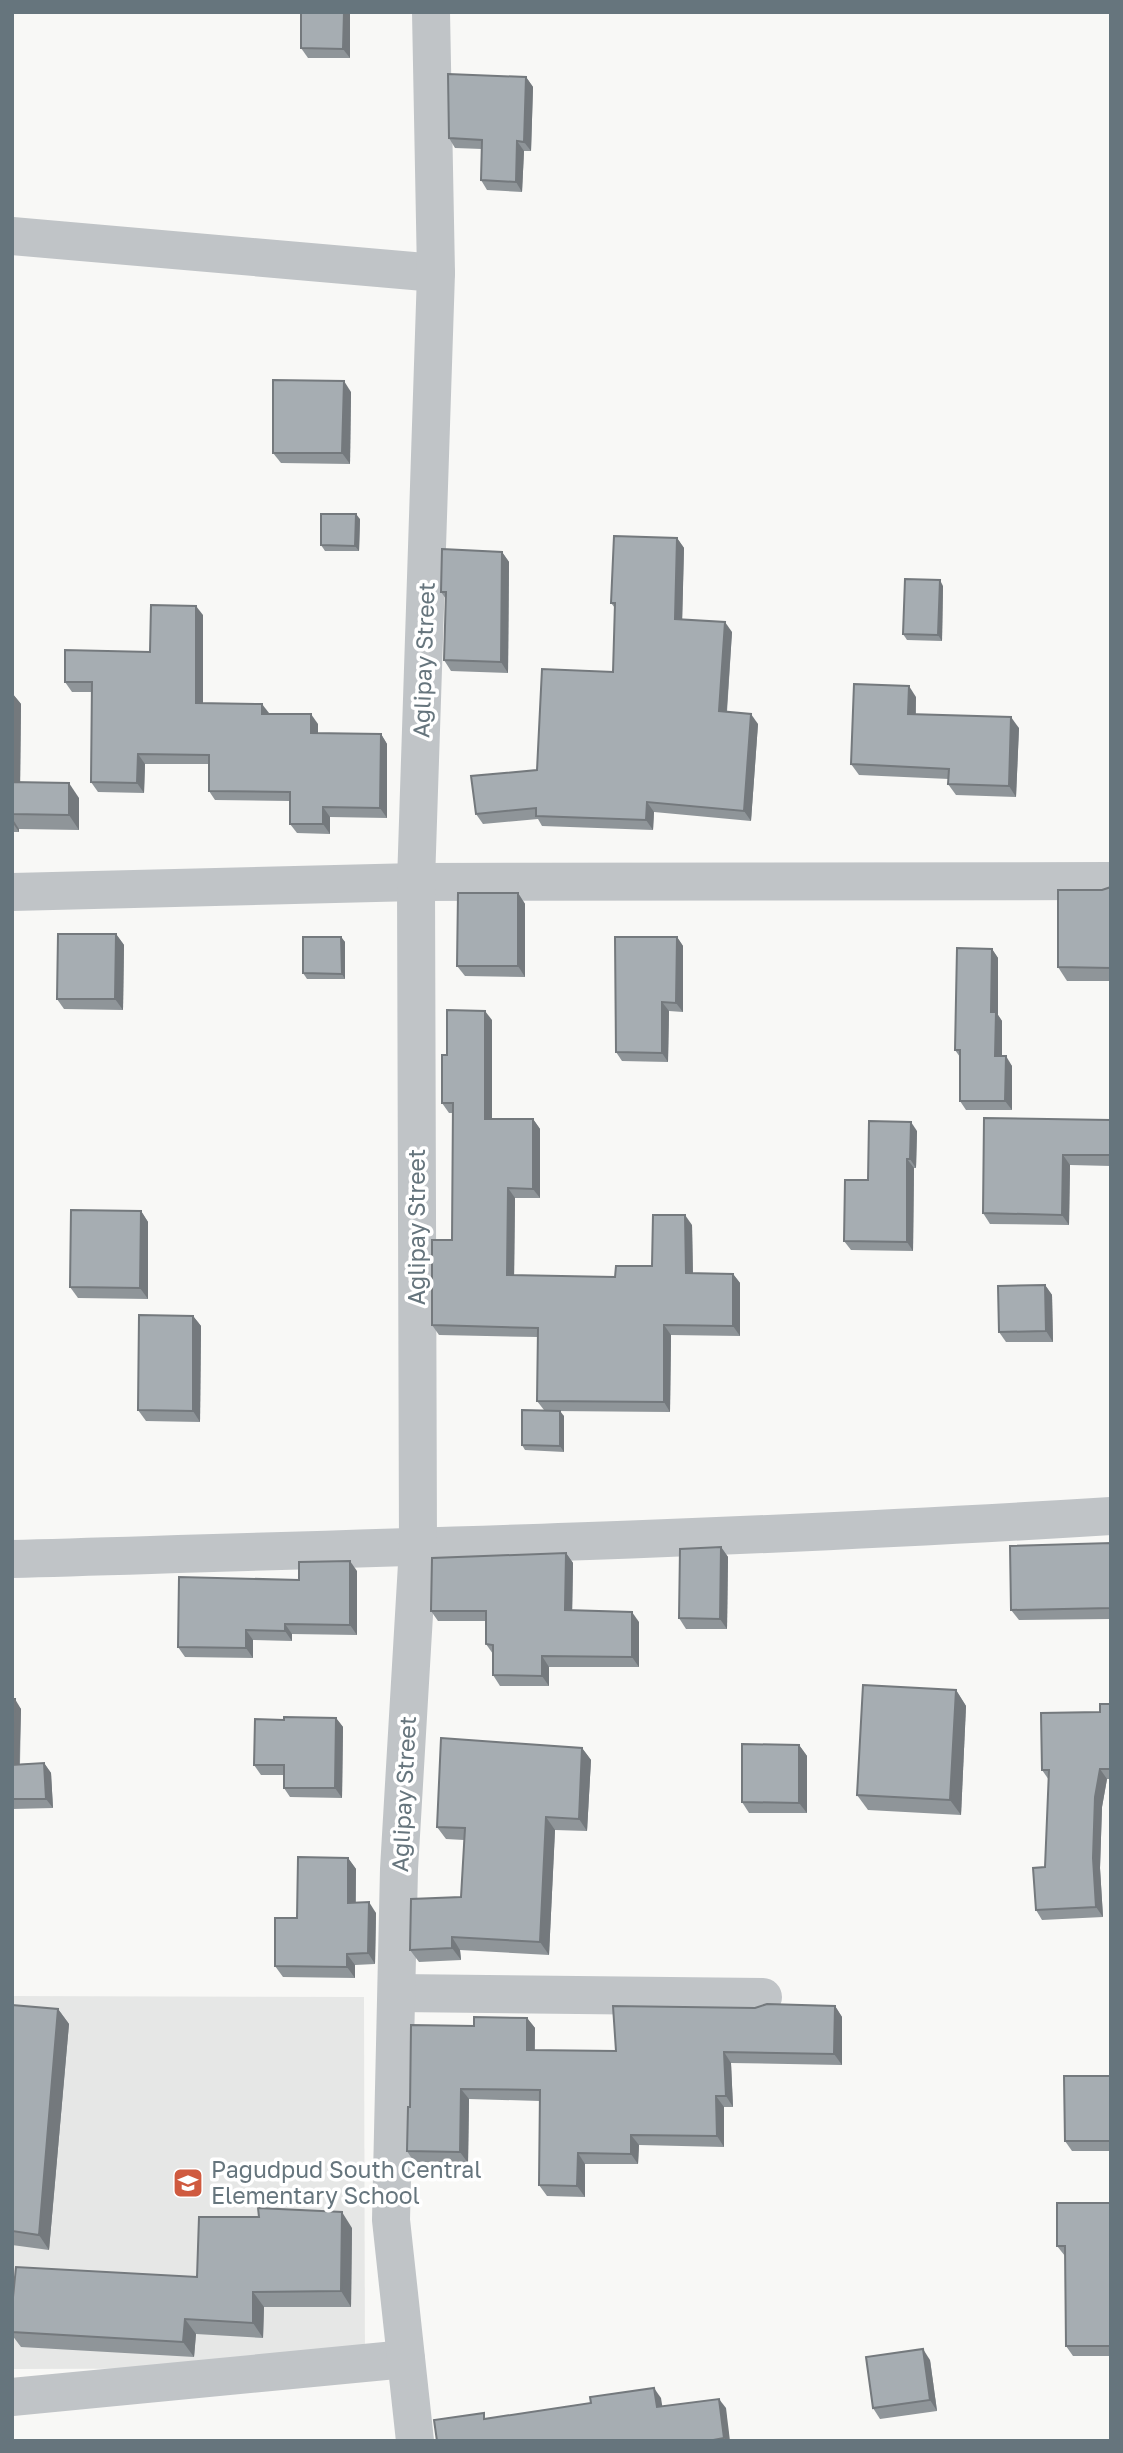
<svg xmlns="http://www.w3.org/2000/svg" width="1123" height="2453" viewBox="0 0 1123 2453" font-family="'Golos Text',sans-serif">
<rect width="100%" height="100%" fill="#f8f8f6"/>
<path fill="#e6e7e6" d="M12 1996 364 1997 365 2368 12 2369Z"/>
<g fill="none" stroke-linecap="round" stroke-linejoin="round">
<g stroke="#c0c4c7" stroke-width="38">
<path d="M12 236 436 273"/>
<path d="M12 892 416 882 1111 881"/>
<path d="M12 1559C378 1548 745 1539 1111 1516"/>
<path d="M398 1993 763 1997"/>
<path d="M12 2397 406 2359"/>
<path d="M415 2441 391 2220 399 1869 418 1547 416 882 436 273 431 12"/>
</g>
</g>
<g fill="#8f9599">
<path d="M350 12V58H308L301 48Z"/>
<path d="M526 77 533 87 531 151H524L522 192 487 190 481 180 482 149 455 148 449 138Z"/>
<path d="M351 392 350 464 281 463 273 453Z"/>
<path d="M360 519 359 551H325L321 545Z"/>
<path d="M677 538 684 548 682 619 732 632 727 712 758 724 751 821 654 812 653 830 542 826 538 819 483 824 476 814 537 770 613 672 615 608 611 603Z"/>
<path d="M502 552 509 562 508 673 451 671 444 660 446 599 441 592Z"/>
<path d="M943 586 942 641 907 640 903 634Z"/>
<path d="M203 615V703L269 714 318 724V733L381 734 387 744V818L330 817V834L297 833 290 824V801L215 800 209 791V764H145L144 793 98 792 91 782 92 692H72L65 682 150 652Z"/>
<path d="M12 693 21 704 20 782 79 798V830L19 829V832H12Z"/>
<path d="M916 697V714L1019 728 1016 797 956 795 948 784 949 779 859 775 851 764Z"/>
<path d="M1111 887V981H1067L1058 967 1102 890Z"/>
<path d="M518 893 525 904V977L465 976 457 966Z"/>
<path d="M116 934 124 945 123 1010 64 1009 57 999Z"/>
<path d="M341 937 345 942V979H307L303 973Z"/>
<path d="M677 937 683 946V1012L669 1011 668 1062 622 1061 616 1052Z"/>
<path d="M992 949 998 958V1015L1002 1021V1056L1012 1066V1110H966L960 1101V1057L955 1050Z"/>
<path d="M492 1020V1119H533L540 1129V1198H515L514 1275 615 1277 652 1266 692 1225 693 1273 733 1274 740 1283V1336L671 1335 670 1412 553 1411 564 1416V1452L525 1450 522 1445 544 1410 537 1401 538 1337 439 1335 432 1325 452 1240 453 1113H449L442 1103 447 1055Z"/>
<path d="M1111 1120V1166L1070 1165 1069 1225 990 1224 983 1213Z"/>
<path d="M917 1131 916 1168H914L913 1251 851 1250 844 1241 868 1180Z"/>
<path d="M141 1211 148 1222V1299L78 1298 70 1287Z"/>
<path d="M1045 1285 1052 1295 1053 1342H1006L999 1332Z"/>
<path d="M193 1316 201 1326 200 1422 146 1421 138 1410Z"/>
<path d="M1111 1543V1619L1019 1620 1011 1610Z"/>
<path d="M721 1547 728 1557 727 1629H686L679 1618Z"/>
<path d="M566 1553 573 1563 572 1611 639 1622V1667H549V1686H500L493 1675V1654L486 1644V1621H438L431 1611Z"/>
<path d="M357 1571V1635L292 1634V1641L253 1640V1658L185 1657 178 1647 299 1580Z"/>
<path d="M956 1690 966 1706 961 1815 868 1810 857 1795Z"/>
<path d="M12 1699 21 1709 20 1764 44 1763 51 1773 53 1808 12 1809Z"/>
<path d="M1111 1704V1779H1107L1102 1807 1100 1868 1103 1917 1042 1920 1036 1910 1045 1867 1049 1780 1042 1770 1100 1712Z"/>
<path d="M336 1718 343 1727 342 1798 290 1797 284 1788V1775H261L254 1765 284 1720Z"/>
<path d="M799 1745 807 1756V1813H749L742 1802Z"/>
<path d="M582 1748 591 1760 587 1831 555 1830 549 1955 460 1950 461 1960 419 1962 410 1950 461 1897 464 1840 446 1839 437 1827Z"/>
<path d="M348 1858 356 1869V1902L376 1913 375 1964 355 1965V1978L283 1977 275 1966 297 1918Z"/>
<path d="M12 2005 58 2009 69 2024 49 2250 12 2245Z"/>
<path d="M835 2006 842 2017V2065L731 2063 733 2107H724V2147L639 2145 638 2164H585V2197L547 2196 539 2185 540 2101 469 2099 468 2163 414 2162 407 2151 410 2107 474 2026 527 2018 535 2028V2050L616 2051 755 2008Z"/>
<path d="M1111 2076V2151H1072L1065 2141Z"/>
<path d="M1111 2203V2356H1073L1066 2346 1065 2256 1057 2246Z"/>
<path d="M352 2228 351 2307H264L263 2338 196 2334 194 2357 21 2347 12 2335V2307L197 2277Z"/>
<path d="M930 2360 937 2411 880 2419 873 2408Z"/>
</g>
<g fill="#74797d">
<path d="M344 12H350V58L343 49Z"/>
<path d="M526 77 533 87 531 151 524 142Z"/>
<path d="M517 141 524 151 522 192 516 182Z"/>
<path d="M344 381 351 392 350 464 342 453Z"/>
<path d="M356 514 360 519 359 551 355 546Z"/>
<path d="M677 538 684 548 682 628 675 619Z"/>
<path d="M502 552 509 562 508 673 501 662Z"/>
<path d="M940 580 943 586 942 641 938 635Z"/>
<path d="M196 606 203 615V713L196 703Z"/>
<path d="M725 622 732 632 726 721 719 711Z"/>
<path d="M909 686 916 697 915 724 908 714Z"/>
<path d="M12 693 21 704 20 797 12 786Z"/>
<path d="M262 704 269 713 262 714Z"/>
<path d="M311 714 318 724V742L311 733Z"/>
<path d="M751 714 758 724 751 821 744 811Z"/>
<path d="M1011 717 1019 728 1016 797 1009 786Z"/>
<path d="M381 734 387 744V818L380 808Z"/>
<path d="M138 754 145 764 144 793 137 783Z"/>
<path d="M69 783 79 798V830L69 815Z"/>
<path d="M647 802 654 812 653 830 646 820Z"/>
<path d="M323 807 330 817V834L323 824Z"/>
<path d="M12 818 19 829V832L12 822Z"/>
<path d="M518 893 525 904V977L518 966Z"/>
<path d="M116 934 124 945 123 1010 115 999Z"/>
<path d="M341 937 345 942V979L342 974Z"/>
<path d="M677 937 683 946V1012L676 1003Z"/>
<path d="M992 949 998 958V1015L1002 1021V1066L995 1056 991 1012Z"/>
<path d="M662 1002 669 1011 668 1062 662 1053Z"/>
<path d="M485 1011 492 1020V1128L485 1119Z"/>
<path d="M1006 1056 1012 1066V1110L1005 1101Z"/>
<path d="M533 1119 540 1129V1198L533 1189Z"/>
<path d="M911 1122 917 1131 916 1168 910 1159Z"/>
<path d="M1063 1155 1070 1165 1069 1225 1062 1215Z"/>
<path d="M907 1159 914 1168 913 1251 907 1242Z"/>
<path d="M508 1188 515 1198 514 1285 507 1275Z"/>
<path d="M141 1211 148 1222V1299L140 1288Z"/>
<path d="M685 1215 692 1225 693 1282 686 1273Z"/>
<path d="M733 1274 740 1283V1336L733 1326Z"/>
<path d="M1045 1285 1052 1295 1053 1342 1046 1331Z"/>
<path d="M193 1316 201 1326 200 1422 193 1411Z"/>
<path d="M664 1325 671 1335 670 1412 664 1402Z"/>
<path d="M560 1411 564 1416V1452L560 1446Z"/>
<path d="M721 1547 728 1557 727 1629 720 1619Z"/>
<path d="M566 1553 573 1563 572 1621 565 1610Z"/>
<path d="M350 1561 357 1571V1635L350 1625Z"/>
<path d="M632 1612 639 1622V1667L632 1657Z"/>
<path d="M285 1624 292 1634V1641L285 1631Z"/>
<path d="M246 1630 253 1640V1658L246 1648Z"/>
<path d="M542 1656 549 1667V1686L542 1676Z"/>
<path d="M956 1690 966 1706 961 1815 950 1800Z"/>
<path d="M15 1699 21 1709 19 1774 12 1765Z"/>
<path d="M336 1718 343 1727 342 1798 335 1788Z"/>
<path d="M799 1745 807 1756V1813L799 1803Z"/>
<path d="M582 1748 591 1760 587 1831 579 1819Z"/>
<path d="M44 1763 51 1773 53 1808 46 1799Z"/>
<path d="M1100 1769 1107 1779 1102 1807 1100 1868 1103 1917 1096 1907 1093 1858 1095 1797Z"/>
<path d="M546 1817 555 1830 549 1955 540 1942Z"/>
<path d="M348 1858 356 1869 355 1913 348 1903Z"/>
<path d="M369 1902 376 1913 375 1964 368 1953Z"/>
<path d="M452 1937 460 1950 461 1960 452 1948Z"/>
<path d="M347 1954 355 1965V1978L347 1967Z"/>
<path d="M835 2006 842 2017V2065L834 2054Z"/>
<path d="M58 2009 69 2024 49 2250 39 2235Z"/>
<path d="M527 2018 535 2028 534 2060 527 2050Z"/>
<path d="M724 2052 731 2063 733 2107 726 2096Z"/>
<path d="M461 2089 469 2099 468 2163 460 2152Z"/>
<path d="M716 2096 724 2107V2147L717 2136Z"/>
<path d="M631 2135 639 2145 638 2164 631 2154Z"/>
<path d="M578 2153 585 2164V2197L577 2186Z"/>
<path d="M342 2212 352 2228 351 2307 341 2291Z"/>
<path d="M253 2292 264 2307 263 2338 253 2323Z"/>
<path d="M185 2319 196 2334 194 2357 183 2342Z"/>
<path d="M923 2349 930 2360 937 2411 930 2400Z"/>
<path d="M654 2388 661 2398 664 2417 657 2407Z"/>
<path d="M719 2399 726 2408 730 2441H726L724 2438Z"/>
</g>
<g fill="#a6adb2" stroke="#74797d" stroke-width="2">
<path d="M301 12H344L343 49 301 48Z"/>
<path d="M448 74 526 77 524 142 517 141 516 182 481 180 482 140 449 138Z"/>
<path d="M273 380 344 381 342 453H273Z"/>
<path d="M321 514H356L355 546 321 545Z"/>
<path d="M614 536 677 538 675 619 725 622 719 711 751 714 744 811 647 802 646 820 536 816V808L476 814 471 776 537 770 542 669 613 672 615 603H611Z"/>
<path d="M442 549 502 552 501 662 444 660 446 592H441Z"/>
<path d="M905 579 940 580 938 635 903 634Z"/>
<path d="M151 605 196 606V703L262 704V714H311V733L381 734 380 808 323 807V824H290V792L209 791V755L138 754 137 783 91 782 92 682H65V650L150 652Z"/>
<path d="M854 684 909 686 908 714 1011 717 1009 786 948 784 949 769 851 764Z"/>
<path d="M12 782 69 783V815L12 814Z"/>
<path d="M1111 887V968L1058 967V890H1102Z"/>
<path d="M458 893H518V966H457Z"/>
<path d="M58 934H116L115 999H57Z"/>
<path d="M303 937H341L342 974 303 973Z"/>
<path d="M615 937H677L676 1003 662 1002V1053L616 1052Z"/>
<path d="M957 948 992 949 991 1012H996L995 1056H1006L1005 1101H960V1050H955Z"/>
<path d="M447 1010 485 1011V1119H533V1189L508 1188 507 1275 615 1277 616 1266H652L653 1215H685L686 1273 733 1274V1326L664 1325V1402L537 1401 538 1328 432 1325V1240H452L453 1103H442V1055H447Z"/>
<path d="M984 1118 1111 1120V1155H1063L1062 1215 983 1213Z"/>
<path d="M869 1121 911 1122 910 1159H907V1242L844 1241 845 1180H868Z"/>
<path d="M71 1210 141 1211 140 1288 70 1287Z"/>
<path d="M1045 1285 1046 1331 999 1332 998 1286Z"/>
<path d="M139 1315 193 1316V1411L138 1410Z"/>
<path d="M522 1410 560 1411V1446L522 1445Z"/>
<path d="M1111 1543V1608L1011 1610 1010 1546Z"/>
<path d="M721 1547 720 1619 679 1618 680 1549Z"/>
<path d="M566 1553 565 1610 632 1612V1657L542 1656V1676L493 1675V1645L486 1644V1611H431L432 1558Z"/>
<path d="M350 1561V1625L285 1624V1631L246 1630V1648L178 1647 179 1577 299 1580V1562Z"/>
<path d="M863 1685 956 1690 950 1800 857 1795Z"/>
<path d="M12 1699H15L12 1765 44 1763 46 1799H12Z"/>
<path d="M1100 1704H1111V1769H1100L1095 1797 1093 1858 1096 1907 1036 1910 1033 1868 1045 1867 1049 1770H1042L1041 1713 1100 1712Z"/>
<path d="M284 1717 336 1718 335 1788H284V1765H254L255 1719 284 1720Z"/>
<path d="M441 1738 582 1748 579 1819 546 1817 540 1942 452 1937V1948L410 1950 411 1899 461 1897 465 1828 437 1827Z"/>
<path d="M742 1744 799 1745V1803L742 1802Z"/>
<path d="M298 1857 348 1858V1903L369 1902 368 1953 347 1954V1967L275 1966V1918H297Z"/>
<path d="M767 2004 835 2006 834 2054 724 2052 726 2096H716L717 2136 631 2135V2154L578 2153 577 2186 539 2185 540 2090 461 2089 460 2152 407 2151 408 2107H410L411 2025 474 2026V2017L527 2018V2050L616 2051 613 2006 755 2008Z"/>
<path d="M12 2005 58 2009 39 2235 12 2231Z"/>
<path d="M1064 2076H1111V2141H1065Z"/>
<path d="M1057 2203H1111V2346H1066L1065 2246H1057Z"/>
<path d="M258 2208 342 2212 341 2291 253 2292V2323L185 2319 183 2342 12 2332V2307L16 2267 197 2277 199 2217H259Z"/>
<path d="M923 2349 930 2400 873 2408 866 2357Z"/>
<path d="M654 2388 657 2407 719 2399 724 2438 708 2441H437L434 2420 484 2413V2419L591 2403 590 2397Z"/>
</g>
<defs>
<g id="school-square" transform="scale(1.575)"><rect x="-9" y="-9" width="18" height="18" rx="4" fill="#cf5a3f" stroke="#fff"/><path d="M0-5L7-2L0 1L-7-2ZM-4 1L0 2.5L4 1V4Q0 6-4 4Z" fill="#fff"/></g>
</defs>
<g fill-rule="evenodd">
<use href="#school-square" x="188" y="2183"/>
</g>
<g text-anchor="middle" stroke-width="7" stroke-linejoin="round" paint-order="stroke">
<g font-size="23" fill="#66757d" stroke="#fff">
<text transform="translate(424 660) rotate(-88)" y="8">Aglipay Street</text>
<text transform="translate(417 1227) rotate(-90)" y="8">Aglipay Street</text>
<text transform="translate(404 1794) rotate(-87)" y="8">Aglipay Street</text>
</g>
<g font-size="23" fill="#66757d" stroke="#fff" text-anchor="start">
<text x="211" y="2178">Pagudpud South Central<tspan x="211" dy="26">Elementary School</tspan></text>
</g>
</g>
<rect width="1123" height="2453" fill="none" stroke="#66757d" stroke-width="28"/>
</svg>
